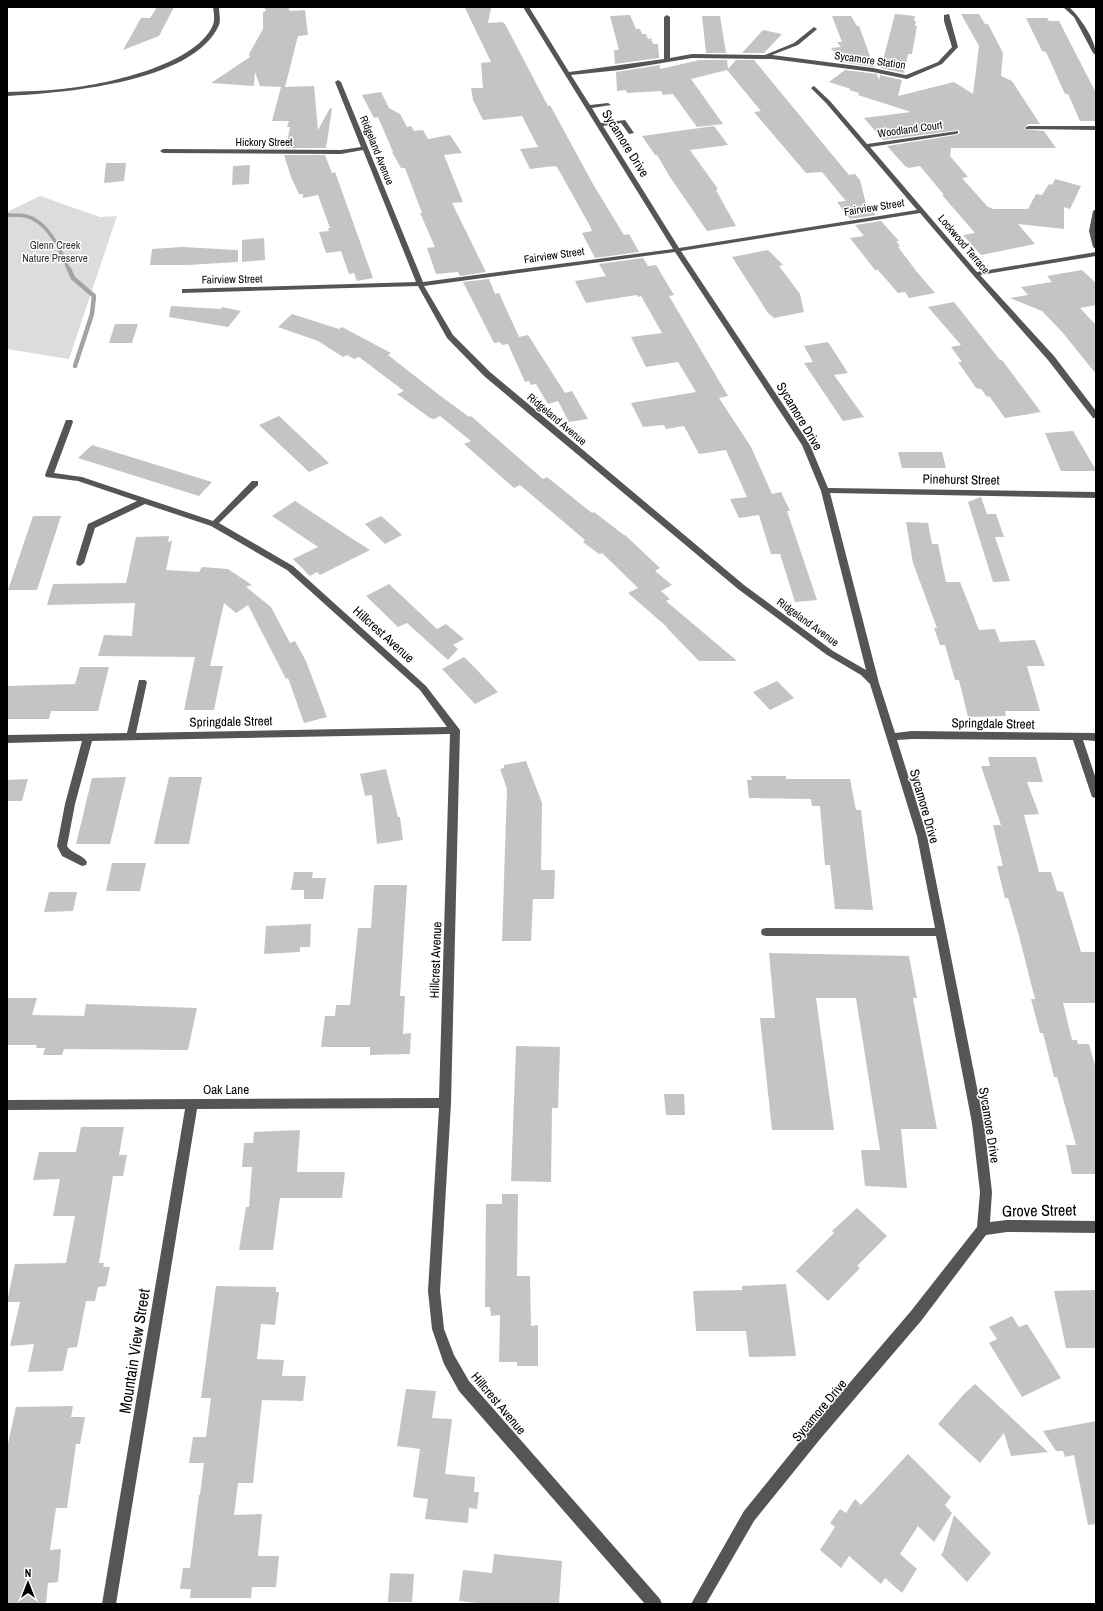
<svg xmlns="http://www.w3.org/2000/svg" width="1103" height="1611" viewBox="0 0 1103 1611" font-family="'Archivo Narrow',sans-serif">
<rect width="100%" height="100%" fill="#fff"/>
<path fill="#dcdcdc" d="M40 196 100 217 117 216 69 359 7 349V212Z"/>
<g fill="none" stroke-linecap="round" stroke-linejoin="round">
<path stroke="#a3a3a3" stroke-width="3.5" d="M7 215C13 215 20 215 26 216 49 222 60 250 69 270"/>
<path stroke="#a3a3a3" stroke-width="4.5" d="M69 269 73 278 94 296 92 314 75 366"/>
</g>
<g fill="#c4c4c4">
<path d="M157 7H174L159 36 123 50 141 18H150Z"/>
<path d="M264 7H288L290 11 305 10 308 35 298 36 285 87 314 86 318 130 330 108 332 109 326 148H286L290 127H287L289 121H272L281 87H282L260 86 255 72 254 86 211 83 250 57 249 54 263 29V12L266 11Z"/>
<path d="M465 8H491L488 23 502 22 505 24 548 106 550 105 593 184 624 235 629 234 639 252 595 258 582 233 592 231 590 226 557 167 554 166 530 169 520 149 538 147 522 116 483 120 473 100 471 88H483L481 63 491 62Z"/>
<path d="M895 14 915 16 914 21H916L915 26H917L912 54H908L904 73 881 68Z"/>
<path d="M961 14H979L985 24H988L1003 53 1001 76 1012 81 1040 124H1028L1024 129 1044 131 1056 148H951L950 156 968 177 962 178 987 206 993 209H1028L1036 194 1042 195 1049 184 1052 185 1055 179 1081 186 1070 209 1064 207V229L1018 224 1035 244 981 255 963 235 975 233 942 195H944L920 166 909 168 905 166 887 146 956 135 960 133 959 130 883 140 864 118 911 112 858 95 859 93 849 90 851 89 829 82 845 70 877 74 879 80 880 75 902 80 898 96 954 82 973 94 979 46Z"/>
<path d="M630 15 636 29H640L642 34H646L648 39 651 38 653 44H658L659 58 615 64 614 50H619L610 16Z"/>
<path d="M702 16H720L726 53H706Z"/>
<path d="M832 16H851L857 26H859L874 67 841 62 831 48 841 47 837 42H842Z"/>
<path d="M1026 18H1047L1049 21H1059L1096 93V121H1080L1068 94H1065L1046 52 1042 51Z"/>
<path d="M763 30 782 34 764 53H742Z"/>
<path d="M700 60H727L728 69 736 60H754L849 175 855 174 860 180 866 204 876 215 850 219 837 202 846 201 822 172 806 173 754 112 761 111 727 70 691 79 723 124 697 127 673 94 663 95 661 91 627 93 626 90 617 91 616 72 660 65V69Z"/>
<path d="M381 92 389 108 400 114 407 127 411 126 414 131 423 130 428 139 450 135 462 153 444 155 463 202 452 203 486 272 460 276 458 272 436 274 427 248 435 247 420 213H422L405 168H401L392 152H393L378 117 374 118 362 95Z"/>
<path d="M714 126 728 145 690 150 718 189 716 190 736 226 707 231 670 177 657 155H655L642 136Z"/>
<path d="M284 155H325L332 173 335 172 373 278 357 281 354 273 349 274 341 251 326 253 319 232 329 231 328 228H330L318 195 303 198V194H299L291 177Z"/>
<path d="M106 163H126L124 181 104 183Z"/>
<path d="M250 165 249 184 232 185 233 166Z"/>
<path d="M881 221 899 241H896L900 246 898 247 917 272 935 293 909 298 905 292 898 293 878 270H875L850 238 864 236 855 225Z"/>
<path d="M264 238 265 260 242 262V240Z"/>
<path d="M182 247 238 250V262L187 265H150L152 249Z"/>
<path d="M768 250 783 265 779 266 800 294 804 312 774 318 768 313 732 257Z"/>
<path d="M643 258 648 266 656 265 674 295 669 296 728 396 719 398 751 447 772 494 781 492 790 511H787L817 600 795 602 780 554H771L759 515 739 518 730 499 747 497 726 450 699 454 684 426 666 429 664 425 643 427 631 403 696 392 678 362 646 367 631 337 662 333 641 296 638 297 637 295 586 303 575 281 606 276 599 264Z"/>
<path d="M1082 270 1096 283V305L1080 308 1096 325V374L1063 333 1042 311 1010 298 1028 295 1021 287 1052 282 1047 276Z"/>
<path d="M489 279 495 294 499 293 519 337 528 335 565 393 572 391 588 419 569 422 558 401 548 404 536 384 531 385 529 381 525 382 508 344 502 345 500 342 494 343 463 282Z"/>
<path d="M954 302 1000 360H1002L1041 412 1005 418 989 396 987 397 981 389 976 388 958 362H962L951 347 961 345 928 307Z"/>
<path d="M171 306 221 309 222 307 241 311 228 327 169 317Z"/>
<path d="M292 314 339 329 342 327 391 353 388 355 438 394 469 417 471 416 543 479 547 477 592 513 594 512 624 535H625L660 568 655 571 672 585 661 591 670 599 666 601 737 661H699L666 627H667L628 593 638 588 602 553 599 554 583 542 585 540 520 485 514 488 464 444 471 441 440 416 434 419 430 418 397 394 404 391 359 357 354 359 347 355 343 357 318 341 278 327Z"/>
<path d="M115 324H138L132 343H109Z"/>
<path d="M828 342 848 373 834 375 864 417 843 421 804 363 813 362 804 346Z"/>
<path d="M279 416 329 463 309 472 259 425Z"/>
<path d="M1073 431 1096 470V471H1061L1045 433Z"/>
<path d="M92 445 212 482 199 496 78 458Z"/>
<path d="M898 452H942L946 468H902Z"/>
<path d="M981 497 987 514H996L1004 537H995L1010 581 993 582 968 502Z"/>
<path d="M295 501 348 536 370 550 320 575 317 572 310 576 293 559 318 547 272 516Z"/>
<path d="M33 516H61L37 590H8Z"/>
<path d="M381 516 387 521 402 535 385 544 365 524Z"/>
<path d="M906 522 928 523 932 544H938L946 582H960L979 630 995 629 1000 642 1035 640 1045 666H1027L1040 711H1005L1006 716 968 717 959 680H955L945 645H940L934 628H937L913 563Z"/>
<path d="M169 536 168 542 172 541 166 570 199 572 202 567 228 569 252 585 246 587 271 607 290 643 295 641 306 661 327 717 304 723 288 678 286 679 248 605 236 613 224 603 210 666H223L214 710H184L195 657 98 656 104 635 132 636 135 603 47 605 53 584 126 583 136 537Z"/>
<path d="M389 584 437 629 446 624 464 639 453 645 458 649 448 660 407 623 398 627 366 596Z"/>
<path d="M464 657 477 670 498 692 475 704 442 669Z"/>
<path d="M80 667H109L98 711H51L49 719H7V686L75 684Z"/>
<path d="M777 681 794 698 770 710 753 692Z"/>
<path d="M988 757H1036L1043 782H1027L1039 814 1024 815 1039 872H1051L1057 891 1063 892 1081 952H1096V1003H1063L1072 1040H1077L1078 1044H1089L1096 1069V1174H1072L1066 1145H1076L1057 1077H1054L1043 1033H1040L1037 1022 1031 999H1035L1019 936 1008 898H1005L997 866H1003L993 825H1001L981 766H990Z"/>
<path d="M526 761 542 803 541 870H555L554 899H533L531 941H502L507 789 500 769 504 768V765Z"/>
<path d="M386 769 398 817H400L403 840 377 844 372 795 365 796 360 774Z"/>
<path d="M751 776H786V779H850L856 810H861L873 910 835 909 830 865H825L820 806H812L811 799 749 798 747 780H752Z"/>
<path d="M126 777 110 844H76L92 778Z"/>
<path d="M169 777H202L189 844H154Z"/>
<path d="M28 779 22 801H7V780Z"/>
<path d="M112 863H146L140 891H106Z"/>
<path d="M294 872H313L312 878H326L323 899H304V890H291Z"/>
<path d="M374 885H407L400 996H405L403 1034 411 1033 410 1054 370 1055V1047H321L325 1016H335L336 1005H350L358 928H371Z"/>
<path d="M49 892H77L73 911 44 912Z"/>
<path d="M311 924 310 947H300V952L264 954 266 926Z"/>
<path d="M769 953 909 956 917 998H913L937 1129H901L907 1188 865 1186 861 1150H880L856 998H816L834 1130H772L760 1018H775Z"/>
<path d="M7 998H37L32 1015 84 1016 86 1004 197 1008 188 1050 64 1049 62 1055H43L45 1048H36L37 1045H7Z"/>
<path d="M516 1046 560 1047 558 1108H552L551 1182 511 1181Z"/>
<path d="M664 1094H684L685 1115H666Z"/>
<path d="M81 1127H124L119 1155H127L123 1176H113L99 1263H104L103 1267H110L106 1286 98 1287 95 1301H86L77 1347 68 1348 63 1371 28 1372 34 1344 10 1346 20 1302H7L15 1264 66 1263 75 1216H53L60 1179 33 1180 39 1152H76Z"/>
<path d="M300 1130 297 1172H345L342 1198H280L273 1250H239L246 1207H249L252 1167H242L244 1143H253L254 1132Z"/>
<path d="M502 1194H518L517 1276H530L531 1326 538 1325V1366H517V1362H499L500 1315 491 1316 490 1307H485L486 1204H502Z"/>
<path d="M857 1208 887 1236 857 1266 860 1268 828 1301 796 1271 834 1233 832 1231Z"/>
<path d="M786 1284 796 1356 749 1357 746 1331H696L693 1291 742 1290V1286Z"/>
<path d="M216 1286 276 1287V1292H279L275 1325 261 1324 257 1359 284 1360 282 1376H306L303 1401 262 1400 253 1483H238L234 1515 262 1514 258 1556H279L276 1587H252L251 1598H190L191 1589H180L183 1568H190L199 1495H200L204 1463H189L193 1437H206L211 1398H201Z"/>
<path d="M1096 1290V1348H1066L1054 1291Z"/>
<path d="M1012 1316 1019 1327 1027 1324 1061 1378 1022 1397 989 1343 997 1339 989 1327Z"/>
<path d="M975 1384 1015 1421 1048 1452 1011 1456 1004 1433 980 1463 938 1424 964 1394Z"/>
<path d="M406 1389 436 1391 432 1418 452 1419 445 1474 475 1477 474 1492H479L477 1509 469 1508 468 1523 425 1519 428 1499 413 1497 420 1449 397 1446Z"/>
<path d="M73 1406 71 1417H85L80 1444H76L67 1508H56L50 1550 61 1549 58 1582 48 1583 46 1604H7V1448L16 1407Z"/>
<path d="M1096 1421V1524L1088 1525 1074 1455 1065 1457 1063 1451H1056L1043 1431Z"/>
<path d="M908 1454 951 1497 945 1505 952 1513 934 1542 918 1526 900 1554 917 1569 902 1593 885 1578 881 1584 849 1556 841 1568 820 1550 835 1527 830 1523 840 1509 846 1513 855 1499 861 1505Z"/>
<path d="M954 1515 991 1553 967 1582 941 1555 943 1552Z"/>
<path d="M494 1554 562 1561 559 1604H487L459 1601 463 1570 492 1573Z"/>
<path d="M390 1573 414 1574 412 1602H388Z"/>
</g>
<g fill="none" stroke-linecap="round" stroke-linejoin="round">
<g fill="#555" fill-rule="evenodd">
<path d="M213 7H219C219 13 221 20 219 25 194 83 61 93 7 96V92C25 91 44 91 62 89 103 85 195 66 213 25 215 20 214 13 213 7Z"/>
<path d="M523 7H529L569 72 664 59V17L667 15 670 17V58L692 54 765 55 794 43 814 27 817 29 816 30 798 45 772 55 873 68 906 75 938 62 952 47 944 21V15L949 14 958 47 942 64 907 79 873 72 772 59 692 58 620 70 571 75 590 105 608 103 611 105 592 108 601 123 625 120 634 133 629 134 621 123 603 126 679 248 917 210 826 103 811 88 814 86 830 101 867 144 958 131V133L956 134 870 147 977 272 1096 252V256L980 275 1054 356 1096 411V418H1093L1048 360 973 275 920 213 681 251 810 445 828 488 1096 492V498L830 493 879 683 895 733 912 731 1096 733V741L1083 740 1096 779V798L1092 797 1073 740 912 739 897 740 927 836 984 1123 992 1192 990 1222 1007 1220 1096 1221V1233L1007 1232 986 1235 921 1321 821 1438 754 1521 706 1604H691L744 1511 811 1428 911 1311 977 1227 980 1192 972 1123 936 936H766L762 935 761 932 762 929 766 928H935L917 836 870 684 861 675 827 655 738 589 484 376 447 338 418 286 182 293V289H185L416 282 363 150 341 154 163 153 160 151 163 149 341 150 361 147 335 82 338 80 341 82 423 282 673 249ZM675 252 802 445 821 491 866 670 833 651 744 585 490 372 453 335 424 286Z"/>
<path d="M1063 7H1069C1080 17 1096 40 1096 55L1093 53 1074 17Z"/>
<path d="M1028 126H1096V130L1026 129 1025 128Z"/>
<path d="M1096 209V249L1093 247 1089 231 1093 211Z"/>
<path d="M66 420H72L73 422 54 473 82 477 213 521 252 481H258V485L219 523 293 566 426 686 460 730 451 1103 440 1291 444 1329 454 1355 469 1381 660 1599 662 1604H645L459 1391 444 1364 432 1329 428 1291 439 1108 197 1109 116 1604H102L185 1109 7 1110V1100L439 1098 450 734 92 741 75 804 67 846C72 854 82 854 87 862L86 865 82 866 62 856 57 846 65 804 82 741 7 743V735L127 733 139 680H145L147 682 136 733 447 727 420 690 287 570 211 526 145 504 95 528 84 563 80 566 77 565 76 563 88 524 137 501 78 481 46 477 45 475Z"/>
</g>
</g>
<g text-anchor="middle" stroke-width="3" stroke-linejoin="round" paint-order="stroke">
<g font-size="11" fill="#000" stroke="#fff">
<text transform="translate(870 60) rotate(8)" y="4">Sycamore Station</text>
<text transform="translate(910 129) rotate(-8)" y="4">Woodland Court</text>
<text x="264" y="146">Hickory Street</text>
<text transform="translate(377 150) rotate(68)" y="4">Ridgeland Avenue</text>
<text transform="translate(874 207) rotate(-9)" y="4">Fairview Street</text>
<text transform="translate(964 244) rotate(50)" y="4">Lockwood Terrace</text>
<text transform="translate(554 255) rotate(-8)" y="4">Fairview Street</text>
<text transform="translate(232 279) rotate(-1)" y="4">Fairview Street</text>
<text transform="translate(557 419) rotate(40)" y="4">Ridgeland Avenue</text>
<text transform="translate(808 622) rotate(36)" y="4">Ridgeland Avenue</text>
</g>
<g font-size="11" fill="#333" stroke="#fff">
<text x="55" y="249">Glenn Creek<tspan x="55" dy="13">Nature Preserve</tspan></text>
</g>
<g font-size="13" fill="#000" stroke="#fff">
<text transform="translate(626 143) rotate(58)" y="5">Sycamore Drive</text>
<text transform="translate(800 416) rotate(59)" y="5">Sycamore Drive</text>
<text transform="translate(961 479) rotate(1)" y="5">Pinehurst Street</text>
<text transform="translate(384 634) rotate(42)" y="5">Hillcrest Avenue</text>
<text transform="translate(231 721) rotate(-1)" y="5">Springdale Street</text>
<text transform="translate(993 723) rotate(1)" y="5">Springdale Street</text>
<text transform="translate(925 806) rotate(74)" y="5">Sycamore Drive</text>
<text transform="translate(435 960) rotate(-88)" y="5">Hillcrest Avenue</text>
<text x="226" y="1094">Oak Lane</text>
<text transform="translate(990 1125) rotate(81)" y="5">Sycamore Drive</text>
<text transform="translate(499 1403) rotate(50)" y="5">Hillcrest Avenue</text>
<text transform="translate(819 1410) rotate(-50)" y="5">Sycamore Drive</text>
</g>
<g font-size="16" fill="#000" stroke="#fff">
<text transform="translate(1039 1210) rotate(-1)" y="6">Grove Street</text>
<text transform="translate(134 1351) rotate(-81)" y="6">Mountain View Street</text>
</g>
</g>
<rect width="1103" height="1611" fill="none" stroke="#000000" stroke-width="16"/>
<g transform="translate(28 1583)" stroke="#ffffff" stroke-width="3" paint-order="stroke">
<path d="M0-3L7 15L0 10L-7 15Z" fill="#000000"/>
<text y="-6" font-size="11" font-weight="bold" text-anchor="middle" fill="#000000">N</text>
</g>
</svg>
